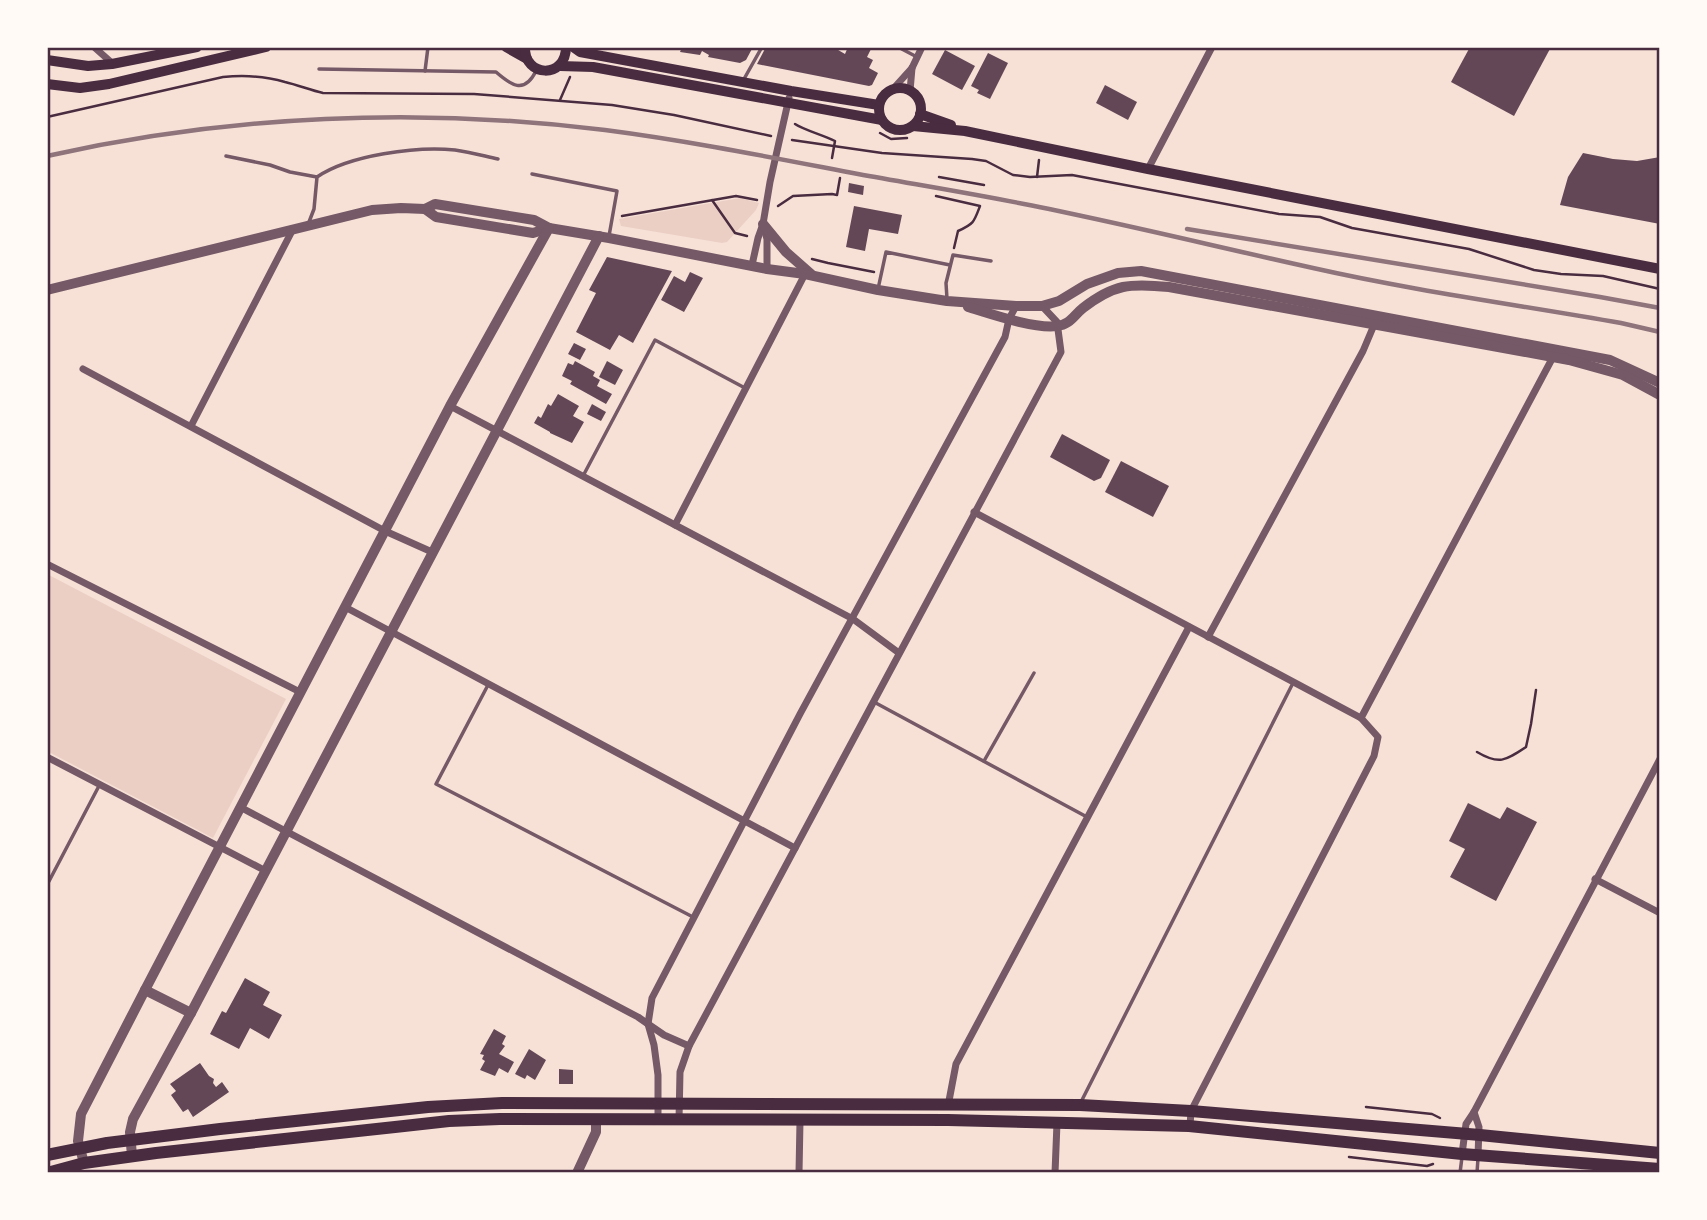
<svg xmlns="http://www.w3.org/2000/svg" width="1707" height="1220" viewBox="0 0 1707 1220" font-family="'Noto Sans',sans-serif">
<rect width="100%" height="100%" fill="#f7e1d7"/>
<g fill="#ebcfc5">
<path d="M740 198 759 203 756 210 727 242 722 243 621 226 619 219Z"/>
<path d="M47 574 286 699 213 838 47 751Z"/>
</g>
<g fill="#644757">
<path d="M682 47H753L746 60 740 63 708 57 709 55 702 51 700 55 680 52Z"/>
<path d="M766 47H833L845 54 848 47H872L867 57 873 60 869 68 878 73 872 85 869 86 757 64Z"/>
<path d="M1470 47H1551L1514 116 1451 82Z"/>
<path d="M945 50 975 66 962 90 932 74Z"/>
<path d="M988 53 1008 63 990 99 977 93 979 90 971 86Z"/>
<path d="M1105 85 1137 102 1128 120 1096 103Z"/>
<path d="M1583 153 1613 159 1637 161 1660 157V224L1560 205 1568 177Z"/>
<path d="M849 183 864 186 863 195 848 192Z"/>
<path d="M854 206 902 215 898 234 869 229 865 251 846 247Z"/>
<path d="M607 257 672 271 633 343 619 335 610 350 576 332 596 293 589 290Z"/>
<path d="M690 272 703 278 684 312 661 300 674 276 685 282Z"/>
<path d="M574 343 586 349 580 360 568 354Z"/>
<path d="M575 361 595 372 593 376 600 380 597 386 612 394 606 404 570 384 572 381 562 376 568 363 573 365Z"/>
<path d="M607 361 623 370 615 385 599 377Z"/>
<path d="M558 394 579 406 573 416 584 422 572 443 550 433V432L534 423 538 416 541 418 548 404 551 406Z"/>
<path d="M592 404 606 412 601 421 587 414Z"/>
<path d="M1062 434 1110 460 1101 478 1094 481 1050 457Z"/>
<path d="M1121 461 1169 486 1153 517 1105 492Z"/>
<path d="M1468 803 1500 819 1507 807 1537 822 1496 901 1450 877 1465 849 1449 841Z"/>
<path d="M245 978 270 992 263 1005 282 1015 269 1039 250 1028 239 1049 210 1034 222 1011 226 1013Z"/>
<path d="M494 1029 506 1036 502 1044 505 1046 499 1054 514 1062 508 1073 499 1068 495 1076 480 1070 485 1061 482 1059 484 1055 480 1054Z"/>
<path d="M529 1049 546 1060 535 1080 527 1075 525 1079 515 1074Z"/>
<path d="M200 1063 209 1076 214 1079 213 1083 216 1087 222 1082 229 1092 193 1117 188 1109 183 1112 171 1095 176 1091 170 1084Z"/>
<path d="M559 1069 573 1070V1084H559Z"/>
</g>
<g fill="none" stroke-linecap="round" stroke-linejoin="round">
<g stroke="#4a2c40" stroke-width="2.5">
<path d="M560 100 570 77"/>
<path d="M47 117 223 77C244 75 265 76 285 82 298 85 310 90 323 93L474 94 612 105 674 115 771 136"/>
<path d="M795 124C804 130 823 135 835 141L832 158"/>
<path d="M880 133 891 139 907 138"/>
<path d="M792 140 882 153 972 159 986 161 1013 175 1030 177 1072 175 1279 214 1320 217 1352 228 1469 249 1534 270 1561 274 1603 276 1660 289"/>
<path d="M939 177 984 185"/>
<path d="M1037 177 1039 160"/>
<path d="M936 196 980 206C974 222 974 224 958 231L954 248"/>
<path d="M712 200 735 233 747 236"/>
<path d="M778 206 793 196 832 194 837 195 840 178"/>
<path d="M622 216 736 196 757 200"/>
<path d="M812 259 828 263 874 272"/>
<path d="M1477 752C1499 765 1505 761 1526 747L1531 724 1536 690"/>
<path d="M1366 1107 1432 1114 1440 1118"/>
<path d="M1349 1157 1427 1166 1433 1164"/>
</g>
<g stroke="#755966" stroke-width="3.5">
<path d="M898 47 917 57"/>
<path d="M319 69 496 72C511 85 524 95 536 71"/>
<path d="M425 71 428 47"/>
<path d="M744 79 762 47"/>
<path d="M226 156 270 165 290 172 317 177"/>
<path d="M532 174 617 191 609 236"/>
<path d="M309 222 314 209 317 177C349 155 417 146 455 150 470 152 484 156 498 159"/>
<path d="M878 289 886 252 950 265"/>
<path d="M947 299 946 283 953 255 991 261"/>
<path d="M583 476 655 340 745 388"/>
<path d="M488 685 436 784 693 917"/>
<path d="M874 702 1087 817"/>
<path d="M984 761 1034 673"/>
<path d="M47 885 100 784"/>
<path d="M1081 1102 1293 683"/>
<path d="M1460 1173 1462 1157"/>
<path d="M1477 1173 1478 1158"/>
</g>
<g stroke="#755966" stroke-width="7">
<path d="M94 47 112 63"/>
<path d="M893 89 912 68 922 47"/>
<path d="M910 91 912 68"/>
<path d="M1148 169 1212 47"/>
<path d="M764 228 767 239V269"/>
<path d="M752 265 758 238 763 224 770 182 789 98"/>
<path d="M83 369 385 531 432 552"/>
<path d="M450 406 853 619 899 653"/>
<path d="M191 426 292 231"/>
<path d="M974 512 1361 718"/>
<path d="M675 525 805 274"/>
<path d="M47 564 300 692"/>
<path d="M345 607 795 848"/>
<path d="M1208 637 1363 351 1374 325"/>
<path d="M47 757 264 870"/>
<path d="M240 807 638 1017 664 1035 689 1046"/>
<path d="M1595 879 1660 913"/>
<path d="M948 1106 956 1064 1189 627"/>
<path d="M1474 1112 1479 1127 1478 1156"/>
<path d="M658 1120V1075L654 1045 648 1024 652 998 800 714 1005 337 1009 319 1016 306"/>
<path d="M679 1120 680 1072 689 1046 1061 352 1057 322 1042 306"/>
<path d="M1190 1126 1191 1111 1374 756 1378 737 1361 718 1553 357"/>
<path d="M1462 1154 1466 1124 1474 1112 1660 759"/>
<path d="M799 1173 800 1121"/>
<path d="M1055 1173 1057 1123"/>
</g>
<g stroke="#755966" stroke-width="10">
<path d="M425 209 436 217 533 233 549 228"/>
<path d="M763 224 786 252 811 274"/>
<path d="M47 290 372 210 401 208 425 209 435 204 534 220 549 228 609 238 767 269 805 274 878 290 947 301 1016 306H1042L1059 301 1087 284 1118 273 1141 271 1610 360 1660 383"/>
<path d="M968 307C991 314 1034 329 1057 326 1070 325 1074 315 1083 308 1114 284 1130 283 1169 287L1569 360 1623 375 1660 395"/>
<path d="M145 990 191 1013"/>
<path d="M132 1156 130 1132 133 1119 191 1013 599 236"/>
<path d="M84 1163 78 1141 81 1114 145 990 450 406 549 228"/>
<path d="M577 1173 596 1132V1120"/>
</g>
<g stroke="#4a2c40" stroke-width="10">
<path d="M506 47 527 59"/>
<path d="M525 47C524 78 566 79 566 47"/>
<path d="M573 47 580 52 791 91 879 105"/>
<path d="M47 60 88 66 112 64 197 47"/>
<path d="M560 66 593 67 882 120"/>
<path d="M47 84 80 88 109 84 266 47"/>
<circle cx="900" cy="109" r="21"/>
<path d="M920 114 951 125"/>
<path d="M913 126 965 131 1148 169 1660 269"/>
</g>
<g stroke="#4a2c40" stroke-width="12">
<path d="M47 1155 107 1143 220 1129 428 1107 502 1103 1080 1105 1191 1111 1480 1135 1660 1153"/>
<path d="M47 1173 84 1163 156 1153 395 1127 449 1121 500 1119 948 1120 1189 1126 1462 1154 1660 1169"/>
</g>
<g stroke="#8f747c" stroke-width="4.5">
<path d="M47 156C230 115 420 107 605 130 690 141 774 158 858 174 913 184 969 193 1024 204 1121 223 1217 247 1313 268 1415 291 1519 305 1621 323L1660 332"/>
<path d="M1187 229 1600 297 1660 308"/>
</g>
</g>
<rect width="1707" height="1220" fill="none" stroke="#fffaf5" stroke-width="98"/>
<rect x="49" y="49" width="1609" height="1122" fill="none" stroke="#4a2c40" stroke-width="2.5"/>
</svg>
